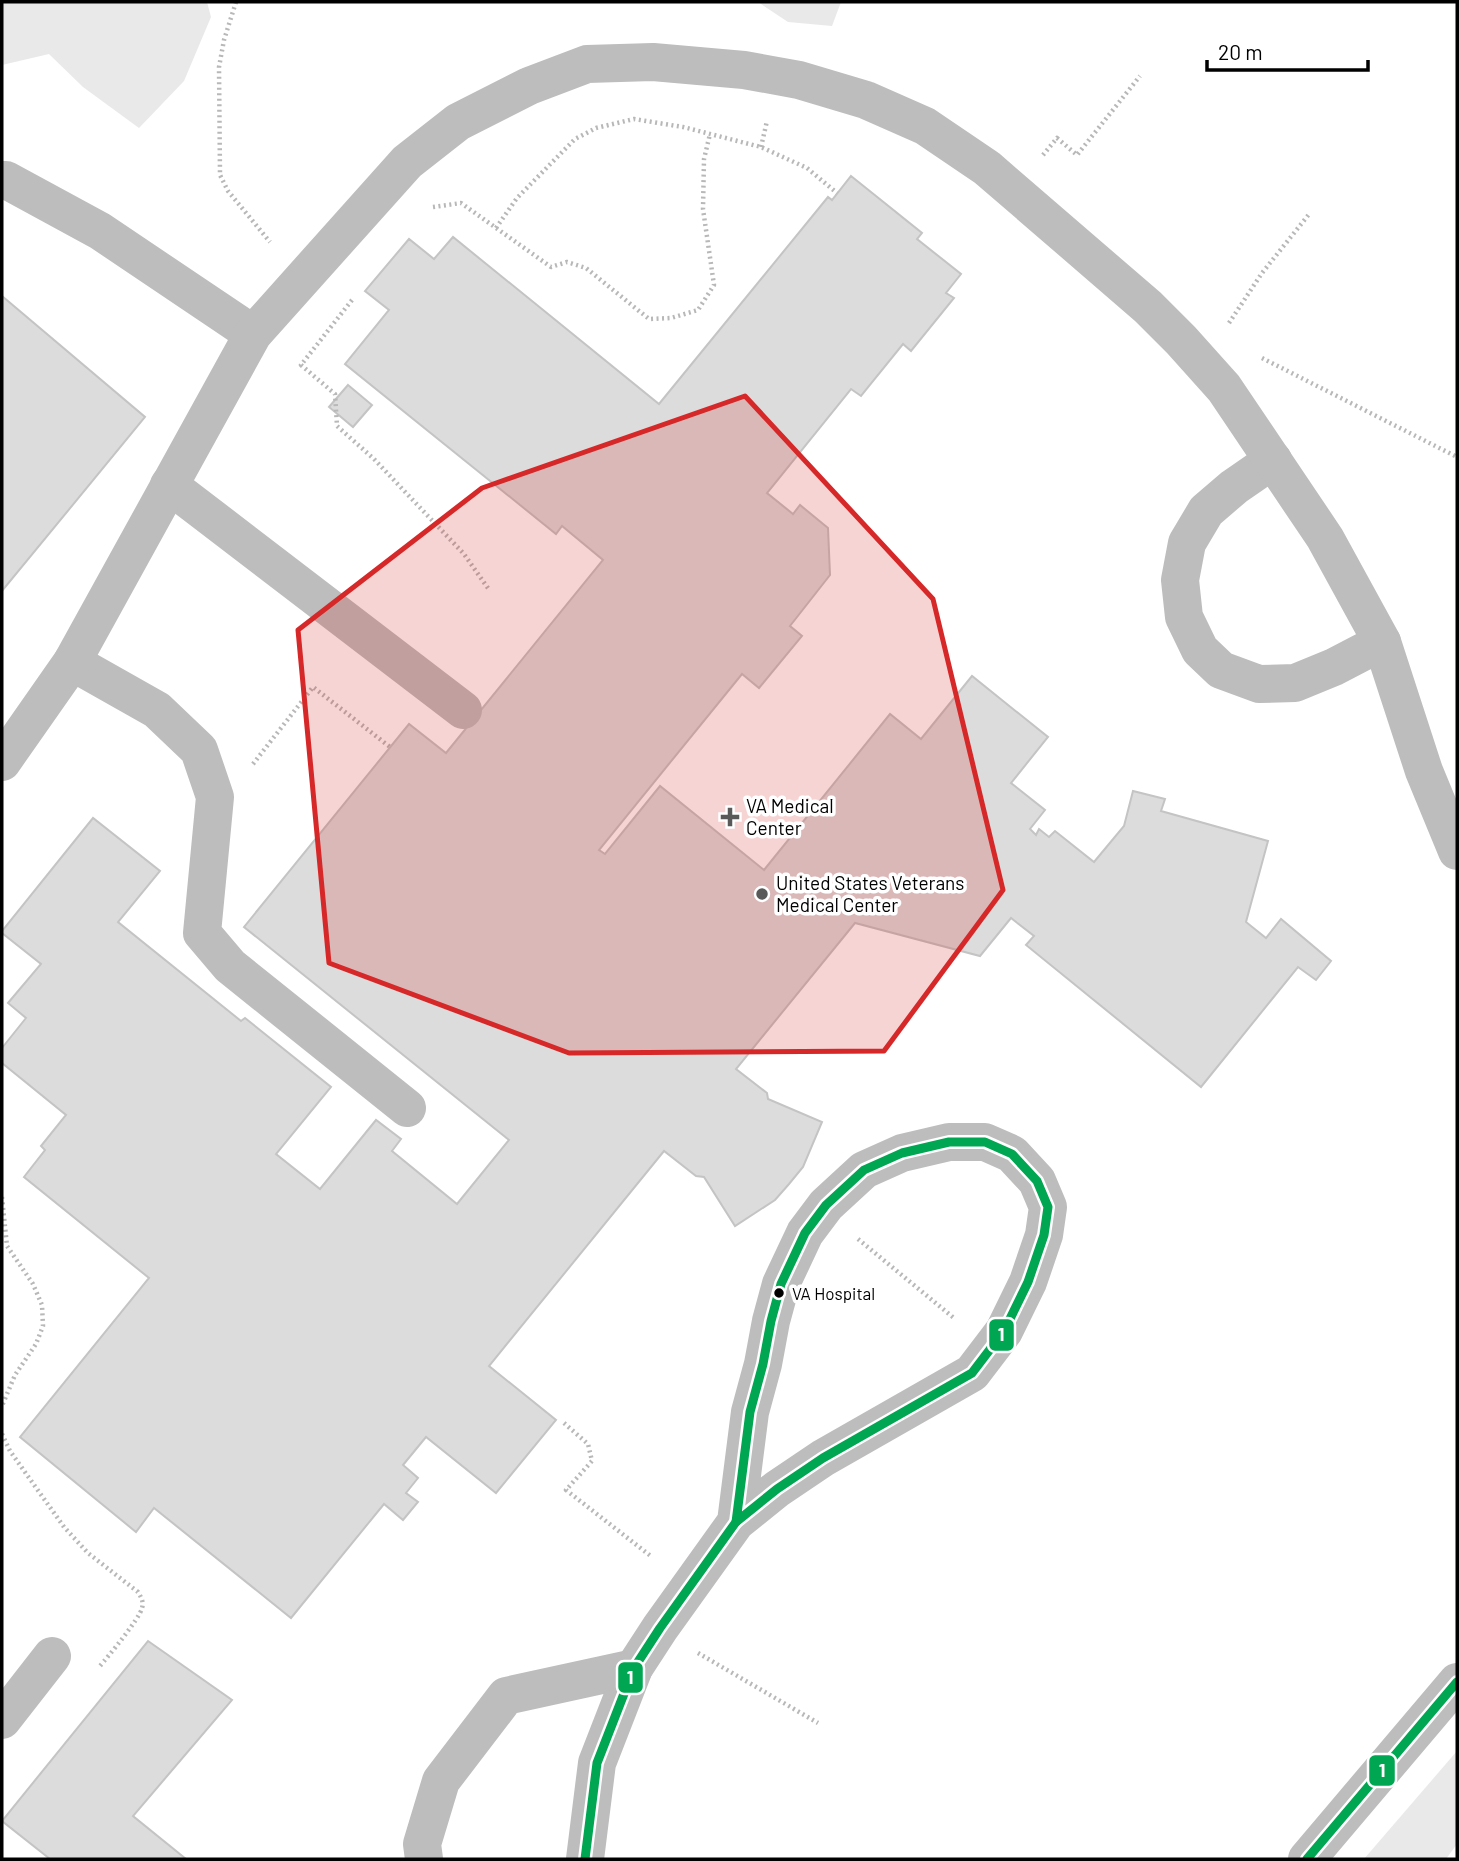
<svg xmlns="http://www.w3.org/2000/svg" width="1459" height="1861" viewBox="0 0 1459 1861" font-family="Barlow,sans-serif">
<rect width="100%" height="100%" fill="#fff"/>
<g fill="#e9e9e9">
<path d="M2 2H207L211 17 184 81 139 128 83 87 49 54 2 65Z"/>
<path d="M758 2H841L832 26 788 22Z"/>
<path d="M1457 1751V1844L1446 1859H1364Z"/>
</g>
<g fill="#dcdcdc" stroke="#c4c4c4" stroke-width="2">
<path d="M851 176 922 233 917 239 961 274 946 293 954 298 911 351 903 344 861 396 851 389 767 493 793 514 800 505 828 528 830 575 790 626 802 636 759 688 742 674 599 850 605 854 660 786 764 870 890 714 921 739 972 676 1048 737 1011 783 1045 810 1030 829 1036 835 1039 829 1049 837 1055 831 1094 862 1124 826 1133 791 1165 799 1161 811 1268 841 1246 922 1266 938 1281 919 1331 961 1316 980 1298 967 1201 1087 1026 945 1034 936 1011 918 980 956 855 923 736 1069 767 1093 768 1099 822 1122 803 1167 789 1184 775 1200 735 1226 704 1177 696 1176 664 1151 489 1366 556 1420 496 1493 426 1437 403 1465 418 1478 406 1493 418 1502 403 1520 384 1504 291 1618 154 1508 136 1532 20 1437 149 1278 24 1177 45 1150 41 1146 66 1115 2 1063V1048L26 1018 8 1003 41 964 2 933V931L93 818 160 871 118 922 241 1021 245 1018 331 1087 276 1154 320 1189 376 1120 401 1139 392 1151 457 1204 509 1140 244 927 409 724 446 753 603 560 562 526 556 534 345 364 389 310 365 291 409 239 434 259 453 237 659 404 828 197 832 200Z"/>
<path d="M2 296 145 417 2 591Z"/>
<path d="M348 385 372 405 353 427 329 407Z"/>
<path d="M148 1641 232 1700 133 1816 186 1859H50L2 1821Z"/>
</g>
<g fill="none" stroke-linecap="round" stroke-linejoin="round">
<g stroke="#b8b8b8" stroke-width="4.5" stroke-dasharray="2 3.5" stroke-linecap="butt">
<path d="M236 2 224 40 219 67 220 175 228 191 270 242"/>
<path d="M761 147 767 121"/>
<path d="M1043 155 1057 138 1077 155 1140 76"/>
<path d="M433 207 461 203 551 267 567 262 586 268 649 319 671 318 698 310 714 285 703 209 704 159 710 134"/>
<path d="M496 228 517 198 575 139 596 128 634 119 683 127 761 147 807 168 837 193"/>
<path d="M352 300 301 365 335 394 337 426 374 459 464 554 490 591"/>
<path d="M1229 323 1262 273 1310 213"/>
<path d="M1262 358 1457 457"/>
<path d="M253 764 313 687 390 747"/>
<path d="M2 1197 7 1246 33 1284 42 1305 43 1326 36 1344 15 1375 2 1406"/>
<path d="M858 1239 954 1318"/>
<path d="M564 1423 588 1444 592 1461 566 1490 652 1557"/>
<path d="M2 1434 10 1451 64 1527 88 1553 138 1592C141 1597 144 1602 142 1608 140 1618 108 1657 99 1667"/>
<path d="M698 1653 818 1723"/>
</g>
<g stroke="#bdbdbd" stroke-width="38">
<path d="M2 180H6L100 231 253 334"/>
<path d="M1273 460 1234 487 1206 511 1187 543 1180 580 1184 617 1200 650 1221 670 1259 684 1295 683 1334 667 1382 642"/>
<path d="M169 485 463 710"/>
<path d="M72 662 157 710 199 750 215 797 202 933 230 966 407 1108"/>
<path d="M2 762 72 662 253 334 407 162 458 122 529 86 587 64 653 62 744 70 799 80 866 100 925 126 987 168 1148 307 1181 340 1224 388 1325 538 1382 642 1424 771 1457 851"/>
<path d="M2 1720 52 1656"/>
<path d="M424 1859 422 1844 441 1781 506 1696 634 1668"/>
<path d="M585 1859 597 1763 634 1668 660 1628 736 1522 777 1489 823 1458 972 1373 1004 1331 1028 1282 1044 1235 1048 1207 1037 1181 1012 1154 985 1142H949L902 1153 864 1170 826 1205 805 1233 781 1284 771 1321 763 1364 750 1412 736 1522"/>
<path d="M1307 1859 1457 1682"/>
</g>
<g stroke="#fff" stroke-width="14">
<g id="bus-1">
<path d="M949 1142H985L1012 1154 1037 1181 1048 1207 1044 1235 1028 1282 1004 1331 972 1373 823 1458 777 1489 736 1522 750 1412 763 1364 771 1321 781 1284 805 1233 826 1205 864 1170 902 1153Z"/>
<path d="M585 1859 597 1763 634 1668 660 1628 736 1522"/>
<path d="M1307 1859 1457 1682"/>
</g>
</g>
<use href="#bus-1" stroke="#00a651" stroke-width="9"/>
</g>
<path fill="#d62828" fill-opacity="0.2" stroke="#d62828" stroke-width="5" stroke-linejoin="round" d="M745 396 933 599 1003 890 884 1051 569 1053 329 963 298 630 482 488Z"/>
<g fill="#595959" stroke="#fff" stroke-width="2.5">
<path d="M726.5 806.5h7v7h7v7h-7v7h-7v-7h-7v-7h7z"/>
<circle cx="762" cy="894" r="7"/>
</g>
<circle fill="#000" stroke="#fff" stroke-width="2.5" cx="779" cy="1293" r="6"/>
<g text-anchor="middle" stroke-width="7" stroke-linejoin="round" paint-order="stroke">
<g font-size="17" fill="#000" stroke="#fff" text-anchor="start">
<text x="792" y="1300">VA Hospital</text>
</g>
<g font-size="19" fill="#000" stroke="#fff" text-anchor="start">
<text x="746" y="813">VA Medical<tspan x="746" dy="22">Center</tspan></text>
<text x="776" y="890">United States Veterans<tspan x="776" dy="22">Medical Center</tspan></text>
</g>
</g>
<g stroke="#fff" stroke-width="2.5">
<rect x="988" y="1318" width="27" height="34" rx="7" fill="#00a651"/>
<rect x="617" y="1661" width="27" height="33" rx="7" fill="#00a651"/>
<rect x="1368" y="1754" width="28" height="33" rx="7" fill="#00a651"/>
</g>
<g font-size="19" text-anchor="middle" font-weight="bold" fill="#fff">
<text x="1001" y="1341">1</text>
<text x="630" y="1684">1</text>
<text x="1382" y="1777">1</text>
</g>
<rect width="1459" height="1861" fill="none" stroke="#000000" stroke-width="7"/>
<path d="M1207 60v10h161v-10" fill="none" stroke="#000000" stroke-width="3.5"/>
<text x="1218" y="60" font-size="21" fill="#000000" stroke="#ffffff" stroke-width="5" paint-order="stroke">20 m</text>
</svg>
